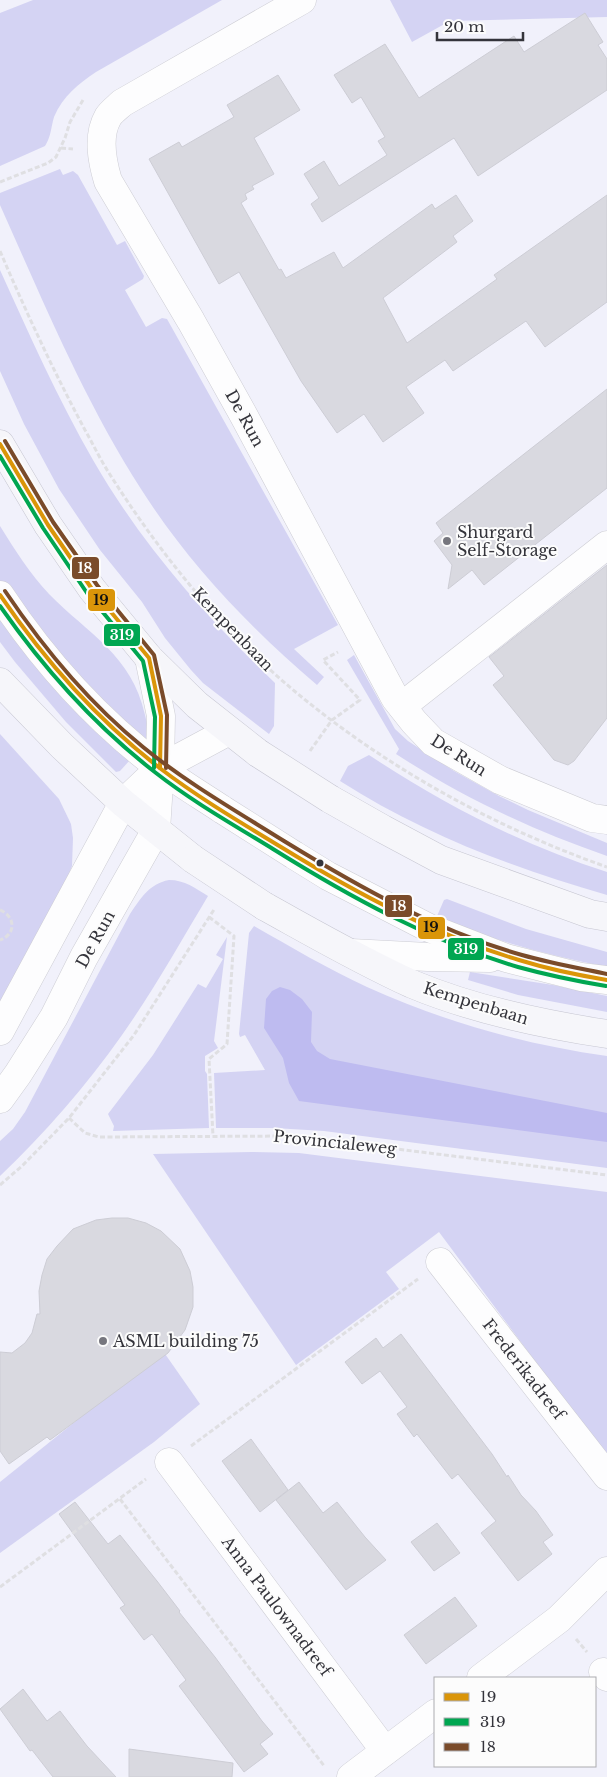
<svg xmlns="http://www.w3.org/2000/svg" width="607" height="1777" viewBox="0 0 607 1777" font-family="'Libre Baskerville',serif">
<rect width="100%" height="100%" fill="#f1f1fb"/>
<g fill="#d4d3f3">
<path d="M33 0H222L96 72C78 84 63 96 54 117 51 127 51 137 45 146L0 166V13Z"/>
<path d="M390 0H607V17L450 21 412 42Z"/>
<path d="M60 169 63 175 73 171 78 175 117 245 125 241 144 276 143 279 125 290 146 327 162 318 167 319 338 625 294 649 324 677 317 685C250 628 188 563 141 489 84 400 43 301 0 205V193Z"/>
<path d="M0 270C29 334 58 399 93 460 142 545 205 616 275 683L274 726 269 734 203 683 191 670 165 638 142 602 100 550 59 489 24 424 0 371Z"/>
<path d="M0 526C15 550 30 574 49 594 88 634 132 655 145 715 147 724 150 732 145 740H135L0 584Z"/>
<path d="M0 610 130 760 120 771 116 772 66 722 15 662 0 642Z"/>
<path d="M354 655 395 729 408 741 454 771 499 796 528 810 607 843V856C532 830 462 797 396 754L399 749 347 660Z"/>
<path d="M0 734 59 799 71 824 73 838 72 866 60 897 0 1014Z"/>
<path d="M369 755C443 804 522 845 607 872V895C513 868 423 834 340 781L348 766Z"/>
<path d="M169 880C185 880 195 888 208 896 180 943 153 991 122 1035 86 1086 45 1133 0 1176V1141L13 1129 25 1112 130 914C141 898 149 884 169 880Z"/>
<path d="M447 899 526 929 607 952V967C549 955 491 941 437 916L444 900Z"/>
<path d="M254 926C291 947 328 969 367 987 444 1022 524 1044 607 1056V1168L324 1131 274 1128H216L214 1073 265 1070 245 1035 240 1037 239 1034 249 933Z"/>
<path d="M227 937 214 1041 218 1048 205 1056V1071L207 1074 209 1128 113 1131 114 1126 108 1114 153 1055 198 984 206 988 223 959 216 955Z"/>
<path d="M470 972 553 985 607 996V1012L518 995 468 980Z"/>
<path d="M251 1152 299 1153 607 1192V1458L439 1232 386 1272 399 1289 296 1365 153 1154Z"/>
<path d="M163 1351 200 1404 154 1442 0 1553V1482Z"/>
</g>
<path fill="#bebbf0" d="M280 987 290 990 302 999 312 1012 311 1042 317 1051 330 1059 607 1113V1142L299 1101 289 1083 283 1058 264 1028 266 999 272 991Z"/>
<g fill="#d9d9e0" stroke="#cdcdd5">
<path d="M585 13 603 42 598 45 607 59V90L478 176 454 138 322 222 311 204 319 198 304 174 324 161 339 186 387 155 378 141 385 137 361 97 352 103 334 75 385 44 419 98 514 36 524 52Z"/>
<path d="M278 75 300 110 254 138 274 174 252 186 254 189 245 194 247 199 241 203 279 270 281 269 286 278 334 252 343 268 432 204 435 209 456 195 473 221 453 236 457 242 383 298 407 343 497 279 494 275 607 195V302L545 347 526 321 453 371 445 360 406 387 424 413 383 442 364 414 337 433 301 381 239 272 219 284 149 159 179 142 182 147 234 117 227 105Z"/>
<path d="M607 389V488L484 585 472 570 448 589 452 565 434 541 443 533 436 523Z"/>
<path d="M607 565V718L574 761 568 765 554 760 493 685 504 676 489 657Z"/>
<path d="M112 1218H128L146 1223 161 1231 180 1249 190 1271 193 1287V1307L185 1330 168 1353 50 1440 47 1437 9 1464 0 1451V1352L12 1353 25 1343 32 1333 37 1314H40L39 1291 42 1275 47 1259 57 1246 73 1229 96 1220Z"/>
<path d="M401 1334 492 1454 507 1477 508 1475 521 1495 536 1511 553 1535 543 1542 552 1554 518 1581 481 1533 496 1521 458 1474 452 1479 417 1434 414 1437 397 1414 407 1407 380 1371 362 1384 345 1362 376 1338 383 1348Z"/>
<path d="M251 1439 288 1490 260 1512 222 1461Z"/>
<path d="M299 1482 323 1513 337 1502 365 1537 386 1560 346 1590 276 1500Z"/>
<path d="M75 1502 108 1544 120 1535 157 1581 180 1611 179 1612 215 1657 262 1721 273 1734 260 1744 268 1754 244 1772 179 1686 186 1680 152 1634 144 1640 120 1608 125 1605 59 1514Z"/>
<path d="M437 1523 460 1553 434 1571 411 1542Z"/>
<path d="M455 1597 477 1626 426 1664 404 1635Z"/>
<path d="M23 1689 47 1721 60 1711 87 1746 116 1777H53L32 1750 30 1751 0 1709Z"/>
<path d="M129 1749 233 1763 232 1777H129Z"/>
</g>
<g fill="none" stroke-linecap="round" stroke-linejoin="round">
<g stroke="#cdcdd4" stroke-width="29">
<g id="minor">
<path d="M302 0 122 103C118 107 111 112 108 117 97 136 102 161 108 181L191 321 244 416 395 698 414 722 433 742 500 780 592 818 607 820"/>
<path d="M0 595C43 660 97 720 160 768 180 783 202 796 223 810"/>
<path d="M402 706 607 545"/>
<path d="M294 855 328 876 429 928 506 958 581 977 607 980"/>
<path d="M351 953 428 957 490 958"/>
<path d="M0 1031 123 803 160 768 229 731"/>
<path d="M0 1099 18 1074 54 1017 84 957 156 830 160 768 161 716 149 658"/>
<path d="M440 1262 607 1476"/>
<path d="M169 1462 385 1751"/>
<path d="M603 1672 607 1677"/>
<path d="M481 1678 559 1619 607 1571"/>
<path d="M351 1777 436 1713"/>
</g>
</g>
<g stroke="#c6c6d1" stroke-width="29">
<g id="major">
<path d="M0 444 48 525 92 589 149 658 197 705 258 753"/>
<path d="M0 682 62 746 123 803 193 859"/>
<path d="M330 799 383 829 441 860 590 914 607 917"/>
<path d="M264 906C313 933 361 961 412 984 474 1010 541 1024 607 1034"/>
</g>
</g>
<g stroke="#dfdfe2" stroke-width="3" stroke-dasharray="5 2.5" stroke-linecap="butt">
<path d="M61 148 73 149"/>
<path d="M0 182 48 163 56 157 65 138 70 122 83 100"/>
<path d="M0 251C26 312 54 372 85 430 93 444 100 459 109 473 160 554 224 633 298 694 389 769 496 828 607 867"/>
<path d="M310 751 332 720 360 700 323 660 338 652"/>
<path d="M0 910C15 916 17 934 0 940"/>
<path d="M209 917 234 936 227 1044 209 1059 213 1136"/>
<path d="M69 1118 85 1133 99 1137 291 1136 607 1175"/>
<path d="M0 1185 22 1166 69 1118 134 1035 215 908"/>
<path d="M191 1446 418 1279"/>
<path d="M120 1499 325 1767"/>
<path d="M0 1587 146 1479"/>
<path d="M576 1639 587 1652"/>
</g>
<use href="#minor" stroke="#fdfdfe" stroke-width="28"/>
<use href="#major" stroke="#f6f6fa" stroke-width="28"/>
<g stroke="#cdcdd4" stroke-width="29" stroke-linecap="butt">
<path id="minor-bridge" d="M223 810 294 855"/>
</g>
<g stroke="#c6c6d1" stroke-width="29" stroke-linecap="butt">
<g id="major-bridge">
<path d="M258 753 330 799"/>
<path d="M193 859 264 906"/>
</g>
</g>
<use href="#minor-bridge" stroke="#fdfdfe" stroke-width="28"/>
<use href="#major-bridge" stroke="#f6f6fa" stroke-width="28"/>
<g stroke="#fcfcfc" stroke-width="8">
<g id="bus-1">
<path d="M0 444 48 525 92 589 149 658 161 716 160 768"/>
<path d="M0 595C45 661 97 720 161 769 199 798 240 822 281 847 356 893 434 935 519 960 548 969 577 975 607 980"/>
</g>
</g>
<g stroke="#fcfcfc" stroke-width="8">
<g id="bus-2">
<path d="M0 456 43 528 87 593 143 661 155 717 154 768"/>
<path d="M0 606C44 669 95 726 156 773 193 802 234 825 273 849 350 897 430 941 518 967 547 975 576 981 606 986"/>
</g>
</g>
<g stroke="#fcfcfc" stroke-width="8">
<g id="bus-3">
<path d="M5 441 53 522 97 585 154 655 167 715 166 768"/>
<path d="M5 591C44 649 89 703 143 747 187 783 236 811 284 841 359 887 437 931 522 955 550 963 578 968 607 974"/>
</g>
</g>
<use href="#bus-1" stroke="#da9509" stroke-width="4"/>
<use href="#bus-2" stroke="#00a651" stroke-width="4"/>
<use href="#bus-3" stroke="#7a4b2a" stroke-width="4"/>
</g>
<g fill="#76767e" stroke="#fcfcfc" stroke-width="2">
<circle cx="447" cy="541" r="5"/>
<circle cx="103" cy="1341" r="5"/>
</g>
<circle fill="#34343b" stroke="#fcfcfc" stroke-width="2" cx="320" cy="863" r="4.5"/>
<g text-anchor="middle" stroke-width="4" stroke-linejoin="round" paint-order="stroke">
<g font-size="16" fill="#34343b" stroke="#fcfcfc">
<text transform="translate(245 418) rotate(61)" y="6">De Run</text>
<text transform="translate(233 629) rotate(46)" y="6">Kempenbaan</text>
<text transform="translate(459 755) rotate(32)" y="6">De Run</text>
<text transform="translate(95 939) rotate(-61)" y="6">De Run</text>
<text transform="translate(476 1003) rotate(17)" y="6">Kempenbaan</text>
<text transform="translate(335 1142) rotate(6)" y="6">Provincialeweg</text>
<text transform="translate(524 1369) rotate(52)" y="6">Frederikadreef</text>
<text transform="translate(277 1606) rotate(53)" y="6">Anna Paulownadreef</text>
</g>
<g font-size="16" fill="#34343b" stroke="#fcfcfc" text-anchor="start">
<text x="457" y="538">Shurgard<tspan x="457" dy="18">Self-Storage</tspan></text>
<text x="113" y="1347">ASML building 75</text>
</g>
</g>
<g stroke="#fcfcfc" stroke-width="2">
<rect x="71" y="556" width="29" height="24" rx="5" fill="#7a4b2a"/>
<rect x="87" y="588" width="29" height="24" rx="5" fill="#da9509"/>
<rect x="103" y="623" width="38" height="24" rx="5" fill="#00a651"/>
<rect x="384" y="894" width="29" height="24" rx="5" fill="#7a4b2a"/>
<rect x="417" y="916" width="29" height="24" rx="5" fill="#da9509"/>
<rect x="447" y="937" width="38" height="24" rx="5" fill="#00a651"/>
</g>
<g font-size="14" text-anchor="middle" font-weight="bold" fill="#fff">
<text x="85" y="573">18</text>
<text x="122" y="640">319</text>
<text x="399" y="911">18</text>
<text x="466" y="954">319</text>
</g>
<g font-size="14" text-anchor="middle" font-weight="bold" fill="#111">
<text x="101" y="605">19</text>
<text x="431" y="932">19</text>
</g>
<rect x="434" y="1677" width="162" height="90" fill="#fcfcfc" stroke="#acacaf"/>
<rect x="444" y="1693" width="25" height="8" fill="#da9509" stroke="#acacaf"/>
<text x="480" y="1702" font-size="15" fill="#34343b">19</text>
<rect x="444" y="1718" width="25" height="8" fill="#00a651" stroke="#acacaf"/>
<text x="480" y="1727" font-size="15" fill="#34343b">319</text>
<rect x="444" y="1743" width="25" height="8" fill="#7a4b2a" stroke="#acacaf"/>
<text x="480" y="1752" font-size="15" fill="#34343b">18</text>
<path d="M437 32v8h86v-8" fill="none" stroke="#34343b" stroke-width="2.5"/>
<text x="444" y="32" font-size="15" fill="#34343b" stroke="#fcfcfc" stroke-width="4" paint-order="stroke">20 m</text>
</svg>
